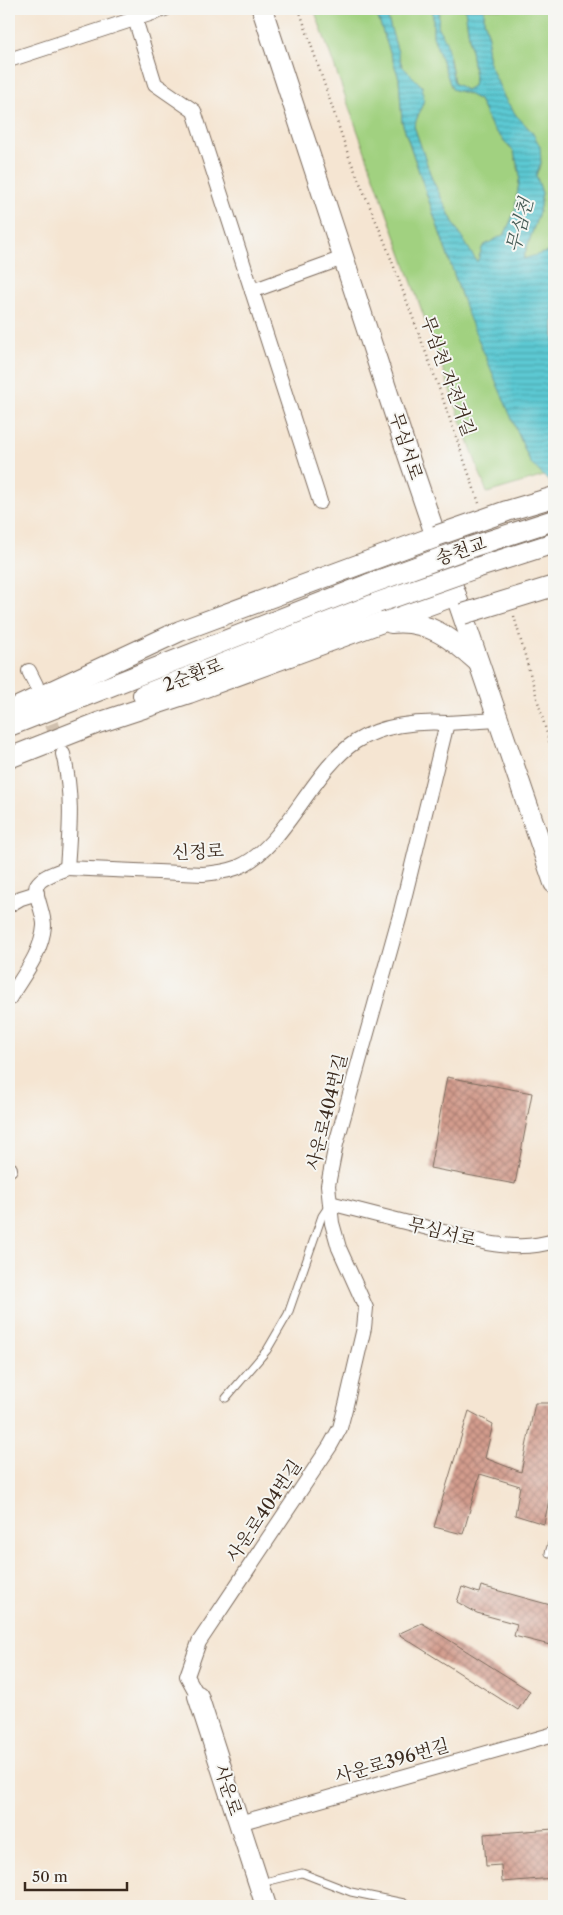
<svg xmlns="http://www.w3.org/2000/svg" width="563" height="1915" viewBox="0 0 563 1915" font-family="'Libre Caslon Text','Noto Serif KR',serif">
<defs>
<pattern id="water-rules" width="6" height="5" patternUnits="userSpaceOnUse" patternTransform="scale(1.25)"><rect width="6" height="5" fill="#5cc9d3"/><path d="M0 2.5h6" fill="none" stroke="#4da3ab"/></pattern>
<pattern id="building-cross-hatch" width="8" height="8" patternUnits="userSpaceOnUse" patternTransform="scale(1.25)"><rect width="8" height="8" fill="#d39c8d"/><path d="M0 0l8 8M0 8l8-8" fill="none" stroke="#ac7f73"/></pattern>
</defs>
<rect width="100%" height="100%" fill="#f6f6f2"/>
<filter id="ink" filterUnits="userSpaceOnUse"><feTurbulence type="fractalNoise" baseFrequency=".02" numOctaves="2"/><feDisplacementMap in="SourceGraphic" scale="10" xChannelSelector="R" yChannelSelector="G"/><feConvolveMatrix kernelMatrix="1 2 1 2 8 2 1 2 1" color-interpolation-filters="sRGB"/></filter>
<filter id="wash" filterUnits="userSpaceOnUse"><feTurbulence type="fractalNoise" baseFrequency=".0096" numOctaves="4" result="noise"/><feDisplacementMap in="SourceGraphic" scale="20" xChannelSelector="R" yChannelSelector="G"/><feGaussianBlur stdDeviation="1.12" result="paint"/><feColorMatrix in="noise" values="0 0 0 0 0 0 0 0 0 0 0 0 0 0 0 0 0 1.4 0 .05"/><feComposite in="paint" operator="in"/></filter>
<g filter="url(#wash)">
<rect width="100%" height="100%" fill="#f5e5d2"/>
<g fill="#a1d180" stroke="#6e7e4f">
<path d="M314 9H375L399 78 402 122 461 295 530 462 544 476 487 493Z"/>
<path d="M385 9H433V36L452 89 468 94 479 100 492 127 514 152 520 175 515 211 505 234 483 246 477 263 455 226 432 179 414 126 424 100 422 86 402 66Z"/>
<path d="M439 9H465L475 77 473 86 466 90 454 83 450 58 438 28Z"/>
<path d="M484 9H548L554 18V250L523 260 539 212 542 193 536 175 541 163 532 132 516 115 505 99 489 63 487 48 489 37 484 20Z"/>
</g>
<path fill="url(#water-rules)" stroke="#4c7a78" d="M375 9H385L402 66 422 86 424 100 414 126 432 179 455 226 477 262 483 246 505 234 515 211 520 175 514 152 492 127 479 100 468 94 452 89 433 36V9H439L438 28 446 41 454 83 466 90 473 86 475 77 465 9H484V20L489 37 487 49 489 63 505 99 516 115 532 132 540 146 541 163 536 175 542 193 539 212 523 259 554 250V487L530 462 468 315 402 122 399 78Z"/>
<g id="blocks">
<g fill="url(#building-cross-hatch)">
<path d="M447 1077 532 1093 515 1184 430 1168Z"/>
<path d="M535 1403H554V1476L544 1524 515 1515 520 1486 480 1474 463 1534 434 1527 469 1411 493 1424 485 1458 521 1472Z"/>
<path d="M481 1586 554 1606V1646L514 1636 517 1624 477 1613 457 1602 462 1587 479 1593Z"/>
<path d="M422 1623 530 1691 518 1710 398 1634Z"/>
<path d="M554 1829V1878L502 1882 501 1865 486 1866 484 1834Z"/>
</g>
</g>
</g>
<g filter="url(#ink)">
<use href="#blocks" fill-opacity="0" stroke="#7c6b5d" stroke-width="1"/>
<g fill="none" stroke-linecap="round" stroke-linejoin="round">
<path stroke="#d0c0ae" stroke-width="14" stroke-dasharray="14 7" stroke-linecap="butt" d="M44 704 61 747"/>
<g stroke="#7c6b5d" stroke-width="9">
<g id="lane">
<path d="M226 1398 267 1350 288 1314 322 1216 328 1207"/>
<path d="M549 1553 554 1537"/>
<path d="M261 1883 302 1873 351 1892 404 1903"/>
</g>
</g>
<g stroke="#7c6b5d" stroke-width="16">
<g id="street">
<path d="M132 9 155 84 194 111 320 502"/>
<path d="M9 60 165 9"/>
<path d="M252 291 343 258"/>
<path d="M29 671 36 685"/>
<path d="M63 754C73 793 70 827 67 868L203 874C214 873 225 872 236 868 284 850 311 771 355 742 381 725 418 721 447 723"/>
<path d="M9 905 21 898 37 893"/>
<path d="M9 999C22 977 42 953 44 926 45 916 33 891 37 885 42 876 58 872 67 868"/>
<path d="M9 1169H10"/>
<path d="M330 1203 487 1243C511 1247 531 1248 554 1241"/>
<path d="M198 1696 187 1676 199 1642 330 1446 340 1428 346 1405 364 1328 366 1308 339 1248 332 1223 328 1185 336 1144 400 915 447 723 498 720"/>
<path d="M239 1823 554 1734"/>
</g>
</g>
<g stroke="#7c6b5d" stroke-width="22">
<g id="secondary">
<path d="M262 9 407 452 554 883"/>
<path d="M391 623C428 619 452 639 478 662"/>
<path d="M143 695 377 603"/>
<path d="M9 711 180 631 436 536"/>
<path d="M9 726 369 584"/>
<path d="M9 758 98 723 189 693 456 595"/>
<path d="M198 1696 266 1906"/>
</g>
</g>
<g stroke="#7c6b5d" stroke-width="2.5" stroke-dasharray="1 4" stroke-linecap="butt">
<path d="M299 9 349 157 384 240 439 388 479 503"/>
<path d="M514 616 554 759"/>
</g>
<use href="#lane" stroke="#fff" stroke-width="7"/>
<use href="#street" stroke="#fff" stroke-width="14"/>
<use href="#secondary" stroke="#fff" stroke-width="20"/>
<g stroke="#7c6b5d" stroke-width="22" stroke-linecap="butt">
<g id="secondary-bridge">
<path d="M436 536 507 511 554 497"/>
<path d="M369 584 471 547 554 520"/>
<path d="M377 603 476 568 554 543"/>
<path d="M463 614 554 586"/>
</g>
</g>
<use href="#secondary-bridge" stroke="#fff" stroke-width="20"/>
</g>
</g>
<g text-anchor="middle" stroke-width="4" stroke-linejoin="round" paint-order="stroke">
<g font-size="18" fill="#3b2a1e" stroke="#f6f6f2">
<text transform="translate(448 376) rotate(70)" y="6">무심천 자전거길</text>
<text transform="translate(406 446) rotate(72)" y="6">무심서로</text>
<text transform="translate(461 551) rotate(-19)" y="6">송천교</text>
<text transform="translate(193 675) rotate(-21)" y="6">2순환로</text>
<text transform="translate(198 852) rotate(-3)" y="6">신정로</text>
<text transform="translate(327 1112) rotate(-76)" y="6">사운로404번길</text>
<text transform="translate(442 1232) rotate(14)" y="6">무심서로</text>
<text transform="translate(264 1511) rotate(-56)" y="6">사운로404번길</text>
<text transform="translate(392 1761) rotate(-16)" y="6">사운로396번길</text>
<text transform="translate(228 1790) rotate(72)" y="6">사운로</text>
</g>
<g font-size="19" font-style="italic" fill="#455a54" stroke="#f6f6f2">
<text transform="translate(519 225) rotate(-75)" y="7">무심천</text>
</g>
</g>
<rect width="563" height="1915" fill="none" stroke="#f6f6f2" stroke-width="30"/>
<path d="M25 1882v8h102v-8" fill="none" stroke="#3b2a1e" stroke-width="2.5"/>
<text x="32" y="1882" font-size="15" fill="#3b2a1e" stroke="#f6f6f2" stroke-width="4" paint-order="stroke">50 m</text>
</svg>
